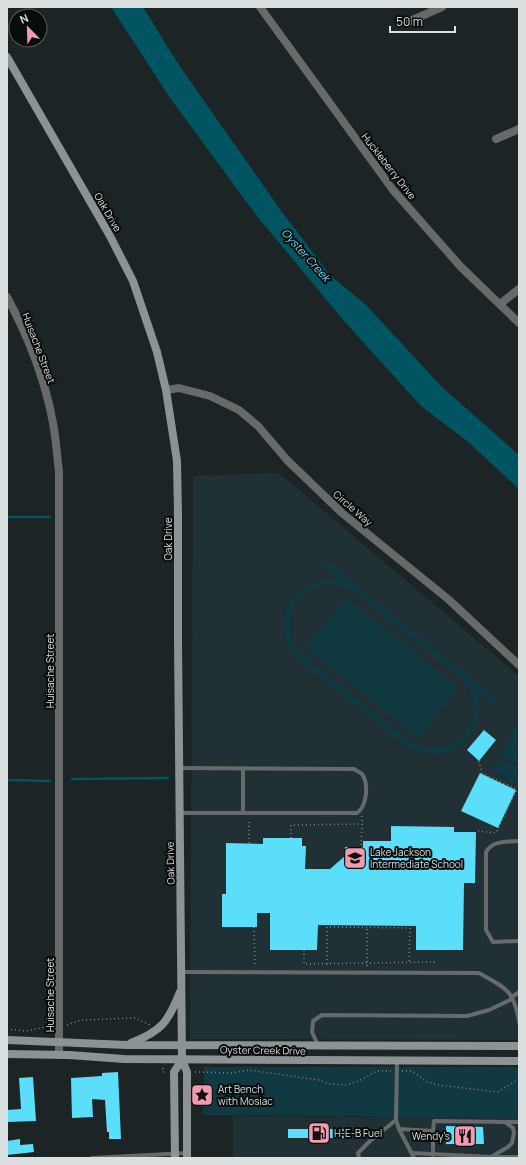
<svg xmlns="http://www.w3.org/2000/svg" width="526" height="1165" viewBox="0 0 526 1165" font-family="Manrope,sans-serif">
<rect width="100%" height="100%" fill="#1c2426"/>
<g fill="#213034">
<path d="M279 473 519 676V1040L190 1039 193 476Z"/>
<path d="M233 1116 519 1118V1158H233Z"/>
</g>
<g fill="#113941" fill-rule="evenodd">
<path d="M326 561 498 700 494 704 476 690C489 733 451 768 409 748L301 662C265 627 290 576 339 579L322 565ZM333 584 346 587 357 593 463 680C492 717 455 764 412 743L300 653C277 623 295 585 333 584Z"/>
<path d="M346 598 458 688 418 738 306 647Z"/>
<path d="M513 726 519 729V745L507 740Z"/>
<path d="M506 742 519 748V764L500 756Z"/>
<path d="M499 759 519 768V784L493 772Z"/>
<path d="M204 1067H519V1118L203 1115Z"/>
</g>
<path fill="#015462" d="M111 7H143L179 65 282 212 330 275 366 305 442 387 519 455V489L467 441 421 406 344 321 257 216 170 98Z"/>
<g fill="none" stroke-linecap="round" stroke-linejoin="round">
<g stroke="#015462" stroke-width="2.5">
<path d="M7 517H50"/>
<path d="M72 779 168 778"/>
<path d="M7 780 50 781"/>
</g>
</g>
<g fill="#5adef9">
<path d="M484 730 496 740 479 761 467 750Z"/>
<path d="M480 773 516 790 498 828 461 811Z"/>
<path d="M391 826 454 827V832H476L475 883H464L463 950H416V926L318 925 317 950H270V913H257V927H222V894H226V843L263 844V838H302V846H306L305 869H330L345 856V847H363V841H391Z"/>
<path d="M118 1072 121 1139H109V1132H107L105 1100 92 1099 93 1117 72 1118 71 1078 102 1076V1073Z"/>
<path d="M33 1077 36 1121 7 1122V1110L21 1109 19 1078Z"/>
<path d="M446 1126 483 1127 484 1144H446Z"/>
<rect x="288" y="1129" width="61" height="9"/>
<path d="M20 1139V1145L33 1144 34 1152 7 1155V1141Z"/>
</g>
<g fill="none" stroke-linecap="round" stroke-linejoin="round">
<g stroke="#818889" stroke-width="1.5" stroke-dasharray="1 3" stroke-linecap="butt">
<path d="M479 761 482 773 519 790"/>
<path d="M362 816V824"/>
<path d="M478 831 496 833 517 789"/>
<path d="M291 838V825L362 824 361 847"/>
<path d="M249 843V819"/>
<path d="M367 925V967"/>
<path d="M254 927 255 966"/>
<path d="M304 950V964L434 962 433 966"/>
<path d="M327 964V927L410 928 409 963"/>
<path d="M67 1025 81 1020 135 1018 150 1025"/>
<path d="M7 1029 26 1031 51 1026"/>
<path d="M163 1068V1072H167"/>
<path d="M402 1071H412L427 1082 438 1085 498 1092 519 1079"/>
<path d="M195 1072 232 1073 249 1070 319 1080 329 1084 346 1085 359 1081 377 1071H391"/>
</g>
<g stroke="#666a6b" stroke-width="4">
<path d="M243 768V813"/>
<path d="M180 813H357C367 806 369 784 362 774 360 772 356 771 354 769L180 768"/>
<path d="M519 841C506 842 493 840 486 852V930L493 942 519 941"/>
<path d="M181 972 479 973C505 988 514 989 519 1022"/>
<path d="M512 997 519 992"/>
<path d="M318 1045 312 1032 313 1021 322 1015 467 1016 489 1010 512 999"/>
<path d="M397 1061 396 1120 399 1129 414 1158"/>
<path d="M505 1122H519"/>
<path d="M399 1129 433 1131 434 1121 505 1122 513 1128 514 1133 512 1143 508 1147 491 1157 412 1153"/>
<path d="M433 1155V1131"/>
<path d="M491 1157H519"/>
<path d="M92 1158 187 1153"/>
<path d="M359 1158 358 1153 370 1141 396 1120"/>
</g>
<g stroke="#666a6b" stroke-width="8">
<path d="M260 7 393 190 461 267 519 323"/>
<path d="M408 22 442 7"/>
<path d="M496 139 519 129"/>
<path d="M7 297C28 336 45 379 53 423 56 439 57 455 59 472V1055"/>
<path d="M500 304 519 289"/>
<path d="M166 390 179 388 210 396 239 410 258 426 287 460 342 513 448 599 519 665"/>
</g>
<g stroke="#8c9394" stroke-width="8">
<path d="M7 57 110 236 133 281 157 352 166 390 177 461 178 514V642L182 1060 187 1072V1158"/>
<path d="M7 1040 127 1045 519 1046"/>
<path d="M131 1043C162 1031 168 1022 180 992"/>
<path d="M7 1054 69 1055 124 1059 519 1061"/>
<path d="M175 1158 174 1072 182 1060"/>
</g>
</g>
<defs>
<g id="school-square" transform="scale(1.15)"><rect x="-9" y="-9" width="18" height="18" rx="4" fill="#f29ab0" stroke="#090c0d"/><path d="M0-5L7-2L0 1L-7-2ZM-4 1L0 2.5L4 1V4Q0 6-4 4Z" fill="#111"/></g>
<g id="sight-square" transform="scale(1.15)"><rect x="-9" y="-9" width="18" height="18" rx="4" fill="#f29ab0" stroke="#090c0d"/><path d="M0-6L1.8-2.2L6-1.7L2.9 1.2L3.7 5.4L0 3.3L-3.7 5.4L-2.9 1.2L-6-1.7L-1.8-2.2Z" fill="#111"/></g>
<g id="fuel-square" transform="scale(1.15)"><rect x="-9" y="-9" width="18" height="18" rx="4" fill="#f29ab0" stroke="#090c0d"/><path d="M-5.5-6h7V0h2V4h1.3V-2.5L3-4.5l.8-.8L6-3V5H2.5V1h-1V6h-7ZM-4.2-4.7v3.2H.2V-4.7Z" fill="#111"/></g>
<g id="restaurant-square" transform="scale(1.15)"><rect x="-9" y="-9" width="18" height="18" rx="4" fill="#f29ab0" stroke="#090c0d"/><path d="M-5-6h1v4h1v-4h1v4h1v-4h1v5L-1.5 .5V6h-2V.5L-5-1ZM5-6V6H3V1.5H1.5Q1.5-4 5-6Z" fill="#111"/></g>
</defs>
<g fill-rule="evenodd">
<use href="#school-square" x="355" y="858"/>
<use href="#sight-square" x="202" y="1095"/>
<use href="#fuel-square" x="319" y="1133"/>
<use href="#restaurant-square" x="465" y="1136"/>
</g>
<g text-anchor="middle" stroke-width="4" stroke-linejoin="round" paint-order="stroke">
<g font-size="10" fill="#dadfe0" stroke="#090c0d">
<text transform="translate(389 166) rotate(52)" y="4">Huckleberry Drive</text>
<text transform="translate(108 212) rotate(60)" y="4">Oak Drive</text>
<text transform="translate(39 348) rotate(69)" y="4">Huisache Street</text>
<text transform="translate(353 508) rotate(41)" y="4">Circle Way</text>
<text transform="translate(168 539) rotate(-90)" y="4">Oak Drive</text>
<text transform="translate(50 671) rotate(-90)" y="4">Huisache Street</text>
<text transform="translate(170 863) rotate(-91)" y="4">Oak Drive</text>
<text transform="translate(50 995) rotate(-90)" y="4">Huisache Street</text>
<text transform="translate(263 1050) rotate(1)" y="4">Oyster Creek Drive</text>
</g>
<g font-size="10" fill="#dadfe0" stroke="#090c0d" text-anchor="start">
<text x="370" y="856">Lake Jackson<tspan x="370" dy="12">Intermediate School</tspan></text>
<text x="218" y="1093">Art Bench<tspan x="218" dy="12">with Mosiac</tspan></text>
<text x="334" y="1137">H-E-B Fuel</text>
<text x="450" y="1140" text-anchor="end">Wendy's</text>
</g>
<g font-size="11" font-style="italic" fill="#5ee2fc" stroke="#090c0d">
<text transform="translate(306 255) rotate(48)" y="4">Oyster Creek</text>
</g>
</g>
<rect width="526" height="1165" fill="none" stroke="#dadfe0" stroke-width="16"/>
<g transform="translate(28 28) rotate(337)"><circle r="19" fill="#090c0d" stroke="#5d6061"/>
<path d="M0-3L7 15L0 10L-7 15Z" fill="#f29ab0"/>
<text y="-6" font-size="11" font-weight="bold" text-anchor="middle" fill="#dadfe0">N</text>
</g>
<path d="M390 26v6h65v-6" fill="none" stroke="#dadfe0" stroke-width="2"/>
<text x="396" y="26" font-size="12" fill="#dadfe0" stroke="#090c0d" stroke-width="3" paint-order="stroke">50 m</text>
</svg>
